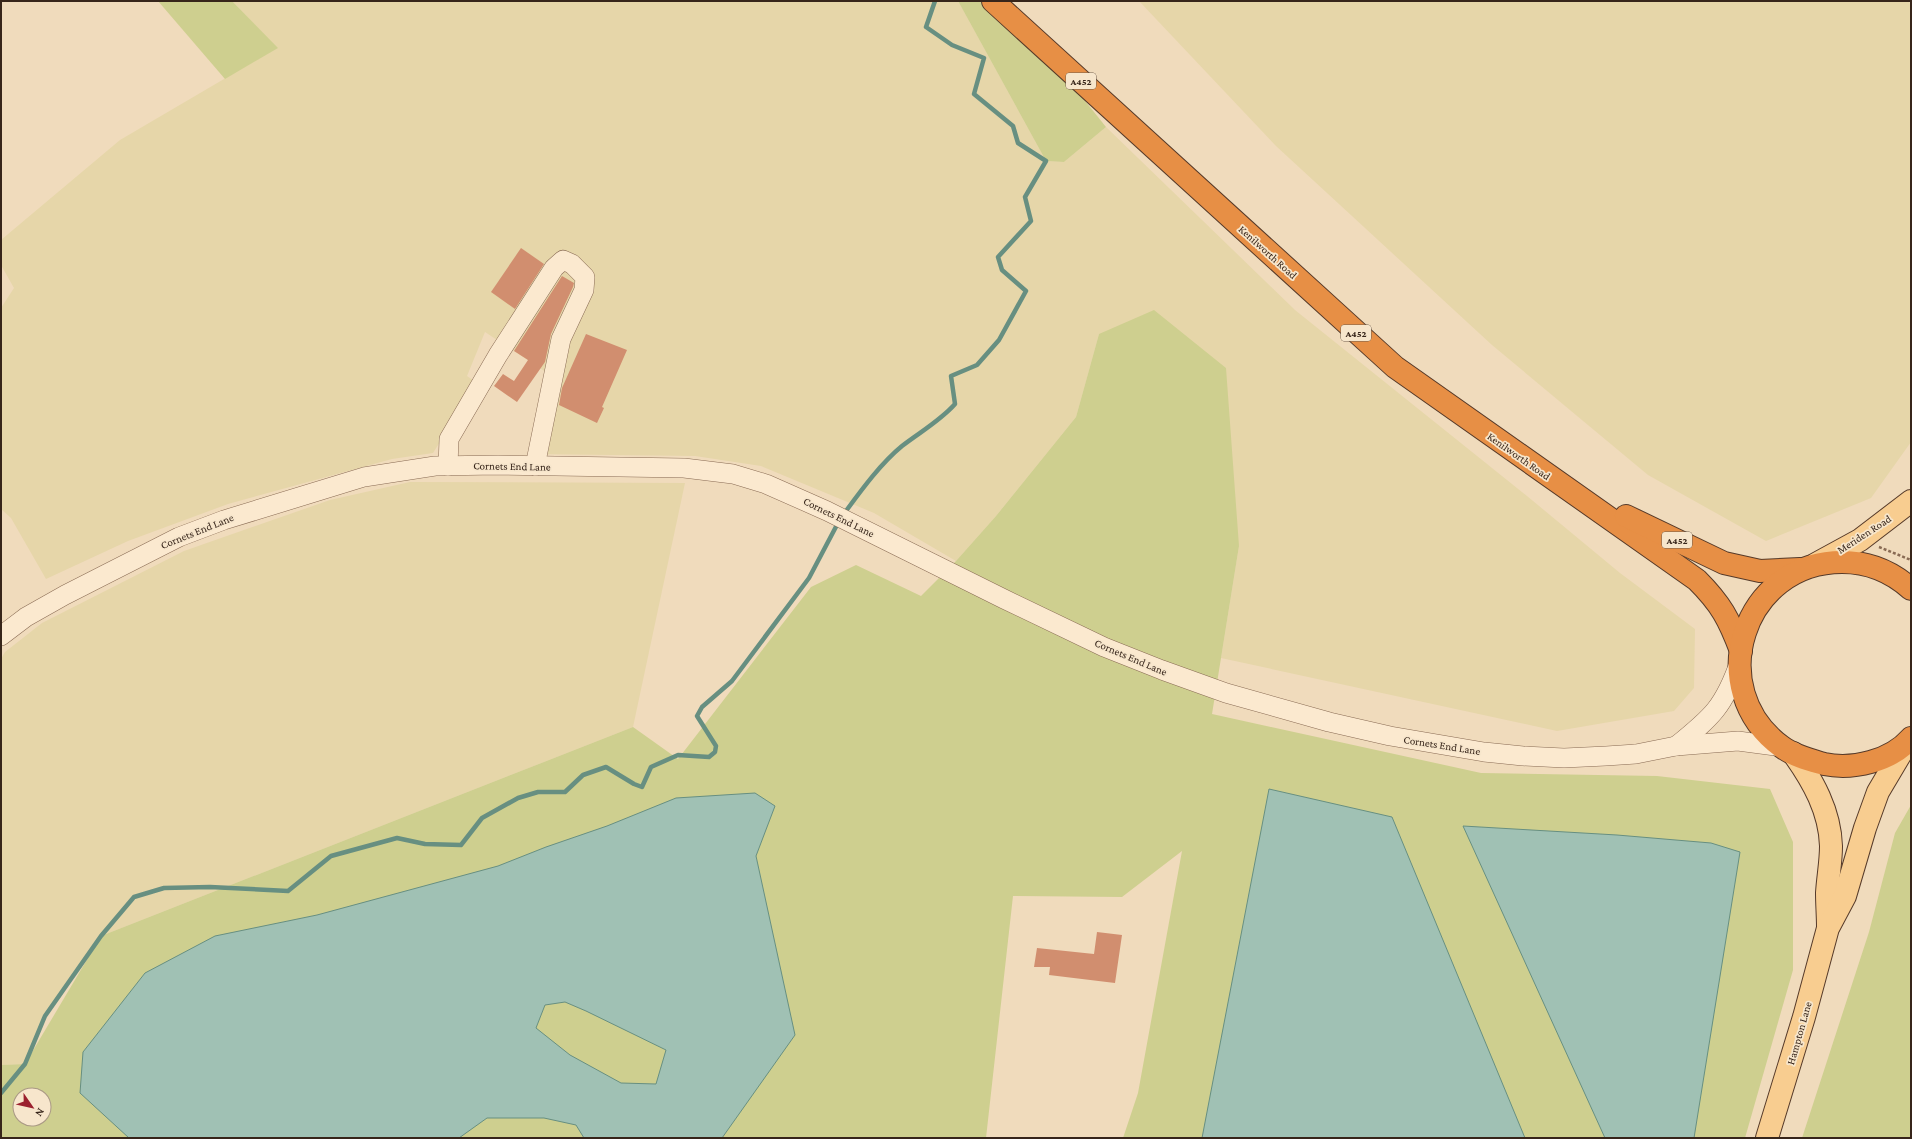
<svg xmlns="http://www.w3.org/2000/svg" width="1912" height="1139" viewBox="0 0 1912 1139" font-family="'Crimson Pro',serif">
<rect width="100%" height="100%" fill="#f0dbbc"/>
<g fill="#e6d6a9">
<path d="M232 1H958L1046 161 1064 162 1106 127 1295 310 1527 496 1620 573 1695 629 1694 688 1674 711 1557 731 1221 658 1239 546 1099 334 1076 417 996 516 956 561 874 513 761 466 695 456 529 454 546 372 485 332 467 376 477 383 433 453 392 459 228 504 128 541 46 579 11 518 1 509V308L14 288 1 265V240L120 140 277 48Z"/>
<path d="M1139 1H1909L1911 7V442L1871 498 1766 541 1648 475 1492 345 1276 146Z"/>
<path d="M410 482 685 483 633 727 101 936 45 1016 25 1064 1 1065V659L5 652 42 623 184 551 330 500Z"/>
</g>
<g fill="#cecf8f" fill-rule="evenodd">
<path d="M158 1H232L278 48 225 79Z"/>
<path d="M958 1H1005L1106 127 1064 162 1046 161Z"/>
<path d="M1154 310 1226 368 1239 546 1212 714 1481 773 1657 776 1770 789 1793 842V970L1745 1138H1123L1138 1093 1182 851 1122 897 1013 896 986 1138H1V1065L25 1064 101 936 633 727 678 759 811 587 856 565 921 596 956 561 996 516 1076 417 1099 334ZM20 1095H44V1119H20Z"/>
<path d="M1911 805V1138H1802L1869 932 1895 833Z"/>
</g>
<g fill="#a0c1b4" stroke="#678f81" fill-rule="evenodd">
<path d="M1269 789 1392 817 1525 1138H1202Z"/>
<path d="M755 793 775 806 756 856 795 1035 722 1138H584L576 1125 544 1118H487L459 1138H129L80 1093 83 1052 145 973 215 936 317 915 498 866 546 847 607 826 676 798ZM565 1002 586 1011 666 1050 656 1084 621 1083 570 1055 536 1028 545 1005Z"/>
<path d="M1463 826 1617 835 1711 843 1740 852 1694 1138H1605Z"/>
</g>
<g fill="none" stroke-linecap="round" stroke-linejoin="round">
<g stroke="#678f81" stroke-width="4.5">
<path d="M843 515C860 492 880 464 902 446 920 432 940 421 955 404L951 376 977 365 999 340 1026 291 1002 270 998 257 1031 221 1025 197 1046 161 1018 143 1013 126 974 94 984 58 952 45 926 27 935 1"/>
<path d="M1 1093 25 1064 45 1016 101 936 134 897 164 888 210 887 288 891 331 856 397 838 425 844 461 845 482 818 518 798 538 792H565L583 775 606 767 634 784 642 787 651 767 678 755 709 757 715 752 716 746 697 716 702 707 732 681 809 578 839 521"/>
</g>
</g>
<g fill="#d18e6f">
<path d="M521 248 544 264 515 309 491 292Z"/>
<path d="M562 276 574 283 573 287 551 334 545 362 517 402 494 386 503 374 514 381 528 360 514 351Z"/>
<path d="M586 334 627 350 602 407 604 408 597 423 559 405 562 388Z"/>
<path d="M1097 932 1122 935 1115 983 1049 975 1050 967H1034L1037 948 1094 954Z"/>
</g>
<g fill="none" stroke-linecap="round" stroke-linejoin="round">
<g stroke="#896b54" stroke-width="20">
<g id="minor">
<path d="M448 466 449 439 498 355 554 268 563 260 572 264 585 277 584 290 561 339 535 466"/>
<path d="M1 636 26 617 65 595 179 537 224 520 364 477 435 466 498 465 684 468 733 474 766 484 827 511 1004 599 1104 647 1162 670 1226 693 1329 722 1390 736 1484 752 1523 756 1564 758 1606 756 1636 754 1676 746 1738 741 1782 747"/>
<path d="M1676 746C1712 717 1724 707 1740 661"/>
</g>
</g>
<g stroke="#563a29" stroke-width="24">
<g id="major">
<path d="M1816 564 1860 540 1911 501"/>
<path d="M1793 753C1813 781 1830 811 1831 846 1831 862 1828 877 1827 893 1827 904 1828 916 1828 927"/>
<path d="M1767 1138 1804 1017 1828 928 1845 896 1865 828 1878 792 1907 743"/>
</g>
</g>
<g stroke="#563a29" stroke-width="24">
<g id="highway">
<path d="M993 1 1395 367 1697 580C1721 604 1729 619 1741 651"/>
<path d="M1626 516 1724 563 1760 571 1800 569"/>
<path d="M1911 589C1892 572 1868 562 1842 562 1743 562 1702 689 1782 747 1794 756 1810 760 1824 764 1853 770 1891 761 1911 738"/>
</g>
</g>
<path stroke="#896b54" stroke-width="2.5" stroke-dasharray="3 2" stroke-linecap="butt" d="M1879 547 1911 560"/>
<use href="#minor" stroke="#fbe9cf" stroke-width="19"/>
<use href="#major" stroke="#f8cd90" stroke-width="22"/>
<use href="#highway" stroke="#e78f45" stroke-width="22"/>
</g>
<g text-anchor="middle" stroke-width="3.5" stroke-linejoin="round" paint-order="stroke">
<g fill="#f7e6cc" stroke="#715f4f" stroke-width="1">
<rect x="1066" y="73" width="30" height="16" rx="3"/>
<rect x="1341" y="325" width="30" height="16" rx="3"/>
<rect x="1662" y="532" width="30" height="16" rx="3"/>
</g>
<g font-size="10" font-weight="bold" fill="#37251a">
<text x="1081" y="85">A452</text>
<text x="1356" y="337">A452</text>
<text x="1677" y="544">A452</text>
</g>
<g font-size="11" fill="#37251a" stroke="#f7e6cc">
<text transform="translate(1268 252) rotate(42)" y="4">Kenilworth Road</text>
<text transform="translate(1519 456) rotate(35)" y="4">Kenilworth Road</text>
<text transform="translate(512 466) rotate(1)" y="4">Cornets End Lane</text>
<text transform="translate(839 517) rotate(26)" y="4">Cornets End Lane</text>
<text transform="translate(197 531) rotate(-22)" y="4">Cornets End Lane</text>
<text transform="translate(1864 534) rotate(-33)" y="4">Meriden Road</text>
<text transform="translate(1131 657) rotate(23)" y="4">Cornets End Lane</text>
<text transform="translate(1442 745) rotate(9)" y="4">Cornets End Lane</text>
<text transform="translate(1799 1033) rotate(-74)" y="4">Hampton Lane</text>
</g>
</g>
<rect width="1912" height="1139" fill="none" stroke="#37251a" stroke-width="4"/>
<g transform="translate(32 1107) rotate(124)"><circle r="19" fill="#f7e6cc" stroke="#aa9985"/>
<path d="M0-3L7 15L0 10L-7 15Z" fill="#9b212e"/>
<text y="-6" font-size="11" font-weight="bold" text-anchor="middle" fill="#37251a">N</text>
</g>
</svg>
